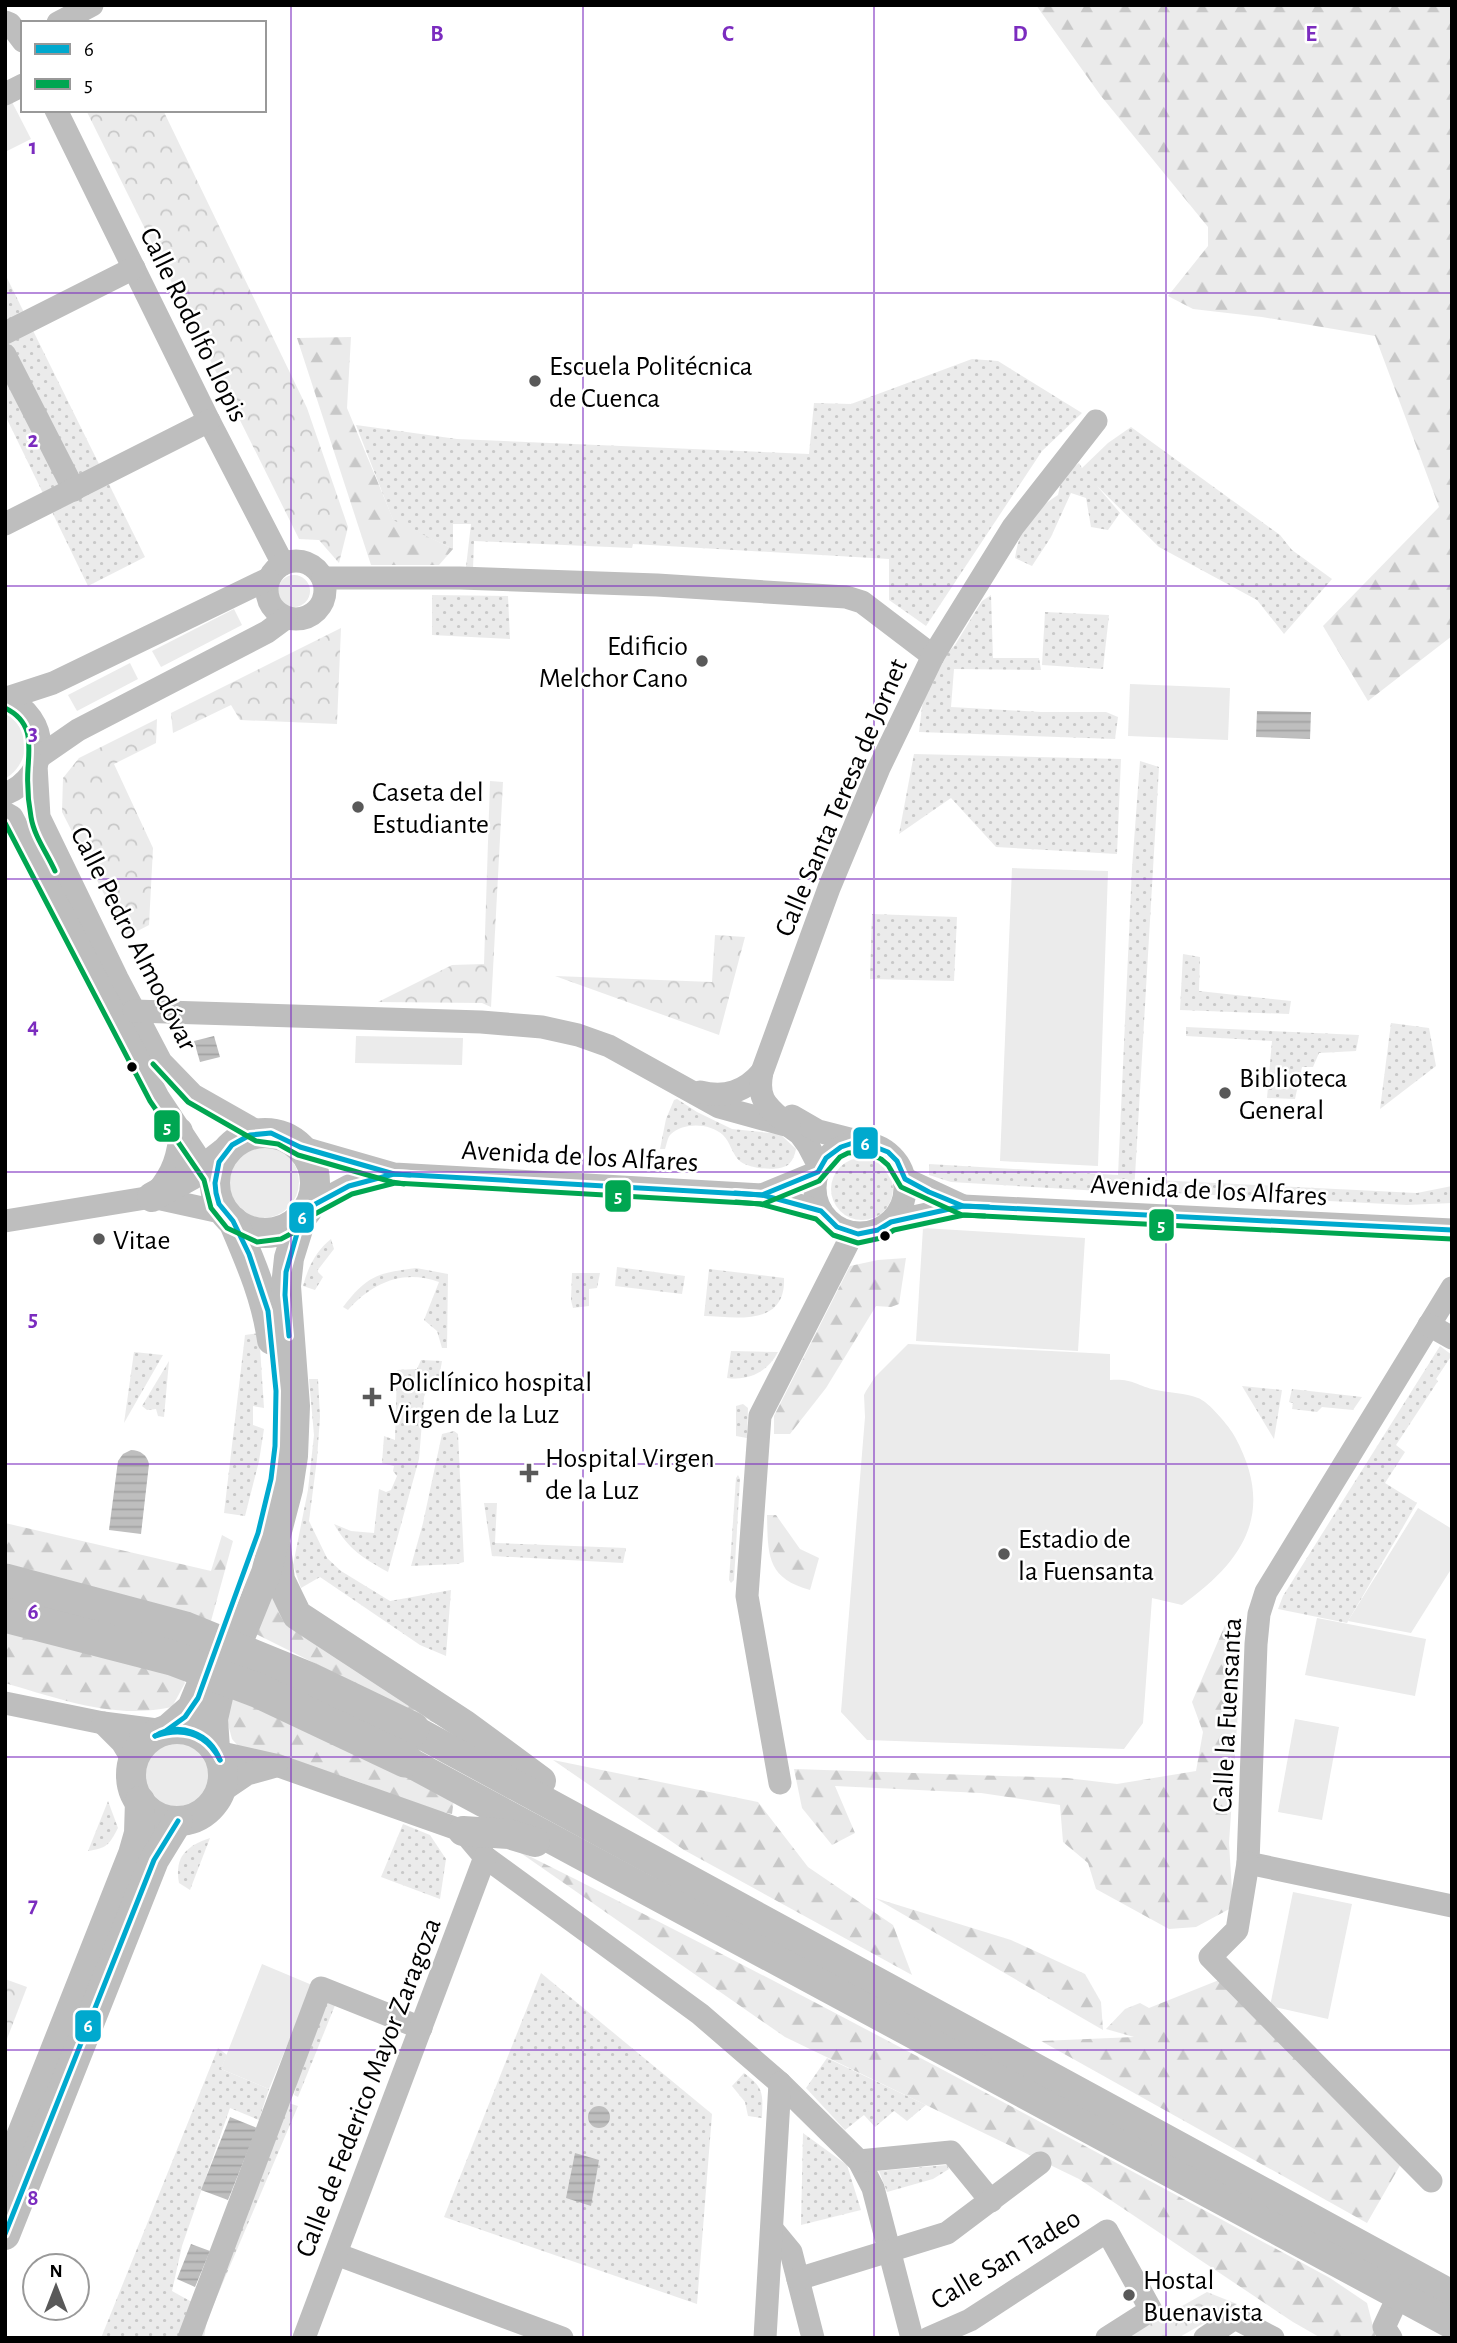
<svg xmlns="http://www.w3.org/2000/svg" width="1457" height="2343" viewBox="0 0 1457 2343" font-family="'Alegreya Sans',sans-serif">
<defs>
<pattern id="forest-firs" width="22" height="20" patternUnits="userSpaceOnUse" patternTransform="scale(1.75)"><rect width="22" height="20" fill="#ebebeb"/><path d="M5 1l3.5 6h-7zM16 11l3.5 6h-7z" fill="#c8c8c8"/></pattern>
<pattern id="park-crowns" width="20" height="18" patternUnits="userSpaceOnUse" patternTransform="scale(1.75)"><rect width="20" height="18" fill="#ebebeb"/><path d="M2 6a3 3 0 1 1 6 0M12 15a3 3 0 1 1 6 0" fill="none" stroke="#c8c8c8"/></pattern>
<pattern id="garden-dots" width="8" height="8" patternUnits="userSpaceOnUse" patternTransform="scale(1.75)"><rect width="8" height="8" fill="#ebebeb"/><path d="M2 2h.1M6 6h.1" fill="none" stroke="#c8c8c8" stroke-width="1.8" stroke-linecap="round"/></pattern>
<pattern id="water-rules" width="6" height="5" patternUnits="userSpaceOnUse" patternTransform="scale(1.75)"><rect width="6" height="5" fill="#bebebe"/><path d="M0 2.5h6" fill="none" stroke="#a2a2a2"/></pattern>
</defs>
<rect width="100%" height="100%" fill="#fff"/>
<g fill="#ebebeb">
<path d="M11 100 31 139 5 152V103Z"/>
<circle cx="294" cy="591" r="16"/>
<path d="M234 609 242 625 161 667 152 651Z"/>
<path d="M130 663 138 679 77 711 68 695Z"/>
<path d="M1130 684 1230 688 1228 740 1128 736Z"/>
<path d="M5 713C32 729 31 763 5 779Z"/>
<path d="M1012 868 1108 871 1098 1166 1000 1161Z"/>
<path d="M356 1036 463 1038 462 1065 355 1063Z"/>
<circle cx="263" cy="1182" r="36"/>
<path d="M923 1228 1085 1238 1078 1351 916 1341Z"/>
<path d="M908 1344 1110 1354V1380C1131 1378 1136 1385 1156 1390 1170 1393 1185 1393 1198 1398 1208 1401 1230 1427 1235 1437 1275 1511 1246 1559 1182 1605L1152 1598 1143 1723 1124 1749 867 1740 841 1712 865 1417 864 1395 866 1391 875 1377Z"/>
<path d="M1418 1508 1452 1529V1568L1448 1574 1411 1633 1348 1621Z"/>
<path d="M1317 1618 1426 1639 1415 1696 1305 1675Z"/>
<path d="M1295 1719 1339 1727 1322 1820 1278 1812Z"/>
<circle cx="177" cy="1774" r="36"/>
<path d="M1293 1892 1352 1904 1328 2019 1270 2006Z"/>
<path d="M262 1964 312 1985 269 2089 221 2069Z"/>
</g>
<g fill="url(#forest-firs)">
<path d="M1036 5H1452V636L1368 701 1323 626 1439 507 1375 336 1262 317 1193 309 1168 296 1208 246V227L1101 96Z"/>
<path d="M351 337 347 408 393 519 453 549 439 565H371L297 338Z"/>
<path d="M906 1258 899 1304 891 1307 876 1306 826 1388 790 1434H774V1416L850 1266 878 1260Z"/>
<path d="M767 1515H776L800 1549 819 1558 810 1590C766 1578 768 1554 767 1515Z"/>
<path d="M5 1523 211 1571 222 1535 233 1541 211 1621 5 1572Z"/>
<path d="M271 1581 465 1738 250 1631Z"/>
<path d="M5 1622 176 1667 185 1683 172 1707C115 1720 60 1699 5 1683Z"/>
<path d="M1225 1625 1239 1696 1229 1843 1233 1907 1196 1927 1169 1929 1096 1889 1088 1863 1063 1842 1060 1805 981 1793 835 1786 855 1833 832 1845 802 1808 794 1769 1067 1778 1117 1784 1196 1771 1203 1732 1192 1702Z"/>
<path d="M226 1689 454 1799 452 1814 423 1808 357 1781 291 1760 239 1747 232 1739 223 1706Z"/>
<path d="M553 1760 758 1802 808 1867 893 1925 912 1975 684 1850Z"/>
<path d="M515 1849C790 1986 1060 2132 1330 2278L1367 2303 1376 2338H1321L1293 2322 1079 2179 785 2037Z"/>
<path d="M875 1898 1011 1940 1085 1974 1101 2002 1103 2030Z"/>
<path d="M1219 1980 1402 2162 1367 2223 1041 2041 1134 2037 1106 2029 1125 2009 1140 2003 1149 2008Z"/>
</g>
<g fill="url(#park-crowns)">
<path d="M86 110H163L307 408 348 527 339 563 319 540 299 539Z"/>
<path d="M341 628 337 724 240 720 231 705 173 733 171 713Z"/>
<path d="M157 719 156 743 114 764 153 848 149 925 126 937 62 812 63 778 79 758Z"/>
<path d="M490 781 503 782 491 1007 482 1003 378 1002 452 965 484 964Z"/>
<path d="M715 935 745 937 719 1035 555 976 712 982Z"/>
<path d="M5 1979 27 1987 5 2044Z"/>
<path d="M1207 2292 1237 2304 1178 2338H1125Z"/>
</g>
<g fill="url(#garden-dots)">
<path d="M5 274 145 557 88 586 5 415Z"/>
<path d="M972 359 998 361 1082 413 1042 451 926 626 889 600V559L633 544 632 548 474 541 473 569 466 567 471 524H453V549L393 520 356 425 457 439 809 454 814 403 851 404Z"/>
<path d="M1131 427 1280 535 1292 550 1332 579 1284 634 1257 600 1159 547 1097 486 1120 513 1108 530 1091 527 1086 498 1071 493 1051 537 1032 566 1015 558C1019 528 1034 510 1058 495L1062 477 1079 463 1082 468 1108 443Z"/>
<path d="M432 595 508 596 510 639 432 635Z"/>
<path d="M991 595 993 658H1039L1041 670 954 669 951 707 1041 712H1106L1118 717 1115 739 919 732 922 707 933 668 955 645 982 601Z"/>
<path d="M1045 612 1109 615 1103 669 1042 665Z"/>
<path d="M914 754 1121 759 1117 854 996 847 951 798 899 834Z"/>
<path d="M1140 761 1159 767 1134 1193 951 1182 929 1175V1164L1118 1175 1132 868Z"/>
<path d="M872 914 957 917 954 981 870 979Z"/>
<path d="M1183 954 1200 957 1199 991 1291 1001 1289 1014 1180 1010Z"/>
<path d="M1391 1023 1429 1028 1436 1066 1380 1109Z"/>
<path d="M1186 1027 1359 1035 1356 1051 1319 1053 1313 1067H1302L1295 1099 1267 1098 1272 1041 1186 1036Z"/>
<path d="M677 1099 697 1112 732 1129 780 1134 796 1149C795 1154 793 1160 789 1164 780 1172 751 1169 741 1162 732 1155 731 1143 723 1135 710 1123 684 1122 671 1134 667 1138 667 1144 665 1149H660L666 1119 674 1100Z"/>
<circle cx="862" cy="1189" r="31"/>
<path d="M1155 1180 1417 1193 1452 1186V1203L1407 1205 1155 1192Z"/>
<path d="M331 1239 334 1249 317 1271 323 1277 315 1290 303 1286C308 1267 316 1251 331 1239Z"/>
<path d="M617 1267 685 1276 682 1294 615 1286Z"/>
<path d="M416 1268 448 1274 447 1348H442L437 1331 424 1320 439 1282C403 1269 372 1283 348 1310L343 1307C367 1276 377 1273 416 1268Z"/>
<path d="M709 1269 784 1278C786 1327 736 1317 704 1316Z"/>
<path d="M572 1273H600L597 1288 589 1289V1306L573 1308 571 1300Z"/>
<path d="M259 1333 264 1408 253 1406V1425L264 1429 259 1461 245 1516 224 1513 245 1335Z"/>
<path d="M1440 1346 1452 1355 1436 1379 1438 1381 1396 1445 1405 1452 1385 1483 1417 1503 1347 1623 1278 1609 1283 1596Z"/>
<path d="M731 1351 778 1352C767 1372 750 1381 727 1378Z"/>
<path d="M134 1352 163 1355 124 1423Z"/>
<path d="M421 1360 442 1361 439 1378H432L424 1397 419 1459 388 1572C363 1558 349 1550 334 1524L351 1531 374 1533 379 1489 386 1492 391 1490 397 1476 393 1471 394 1466 382 1463 384 1436 395 1440 397 1370 417 1369Z"/>
<path d="M169 1361 164 1417 158 1416 156 1409 147 1410 142 1406Z"/>
<path d="M309 1379H318L320 1417 317 1459 309 1521 327 1558 341 1571 390 1601 451 1590 446 1656 420 1645 320 1577 301 1588 293 1565 308 1490 314 1435Z"/>
<path d="M1242 1386 1282 1390 1274 1439Z"/>
<path d="M1292 1389 1362 1397 1353 1410 1322 1407 1317 1412 1292 1409 1293 1403 1289 1402Z"/>
<path d="M743 1404 748 1408 747 1438 736 1436V1406Z"/>
<path d="M454 1431 458 1434 464 1562 457 1564 411 1566 423 1523 442 1434Z"/>
<path d="M738 1475 740 1479 734 1580 731 1583 729 1580 736 1478Z"/>
<path d="M484 1503H497L495 1543 626 1548 623 1563 492 1556Z"/>
<path d="M108 1801 118 1828C109 1845 107 1848 88 1851Z"/>
<path d="M403 1824 430 1835 446 1859 440 1899 381 1877Z"/>
<path d="M210 1838 190 1890 179 1883C174 1856 187 1846 210 1838Z"/>
<path d="M541 1973 712 2114 697 2304 444 2217Z"/>
<path d="M318 1989 338 1998 298 2097 294 2095Z"/>
<path d="M218 2048 227 2055 221 2069 269 2089 260 2116 264 2122 230 2108 182 2246 172 2291 190 2301 196 2298 285 2102 298 2106 207 2320 204 2338H101Z"/>
<path d="M827 2058 926 2105 907 2121 894 2111 875 2127 864 2115 845 2130 806 2088Z"/>
<path d="M744 2073C764 2088 763 2093 762 2118L748 2116 745 2102 732 2086Z"/>
<path d="M803 2133 847 2165 861 2210 801 2225Z"/>
<path d="M947 2165 949 2169 933 2179 887 2192 879 2171Z"/>
</g>
<g fill="url(#water-rules)">
<path d="M1257 711 1311 712 1310 739 1256 737Z"/>
<path d="M214 1036 220 1057 200 1062 194 1041Z"/>
<path d="M131 1450C140 1450 147 1455 149 1464L141 1534 109 1530 118 1461 123 1454Z"/>
<circle cx="599" cy="2117" r="11"/>
<path d="M230 2117 257 2128 228 2200 201 2190Z"/>
<path d="M575 2153 599 2160 591 2206 566 2198Z"/>
<path d="M191 2244 210 2251 195 2287 177 2279Z"/>
</g>
<g fill="none" stroke-linecap="round" stroke-linejoin="round">
<g stroke="#bebebe" stroke-width="23">
<path d="M5 22 10 24 23 41"/>
<path d="M58 23 92 5"/>
<path d="M5 94 23 85"/>
<path d="M56 110 209 421 283 564"/>
<path d="M5 333 134 268"/>
<path d="M5 355 74 490"/>
<path d="M5 524 209 421"/>
<circle cx="296" cy="590" r="29"/>
<path d="M323 578H460L657 585 846 597 862 602 933 656"/>
<path d="M5 698C51 717 52 775 5 794"/>
<path d="M7 698 53 683 268 579"/>
<path d="M39 757 78 730 267 632 286 618"/>
<path d="M36 765 39 817 117 978 161 1062 193 1095 260 1133"/>
<path d="M5 813 12 817 158 1097 215 1183"/>
<path d="M134 1011 481 1022 542 1027 578 1035 609 1046 719 1107 789 1126 800 1134 808 1145 820 1168"/>
<path d="M700 1092C725 1098 745 1092 762 1072"/>
<path d="M792 1116 818 1131 861 1142"/>
<path d="M789 1126C769 1107 756 1102 762 1072L829 888 879 768 933 656 1013 527 1096 421"/>
<circle cx="860" cy="1188" r="45"/>
<path d="M300 1147 394 1174 762 1195 821 1211"/>
<path d="M905 1179 963 1206"/>
<path d="M157 1192C174 1172 178 1156 181 1130"/>
<path d="M762 1195 818 1172"/>
<path d="M308 1208 349 1186 393 1175"/>
<path d="M5 1221 152 1197 225 1213"/>
<path d="M891 1222 963 1206 1452 1230"/>
<path d="M1452 1288 1266 1592 1259 1614 1256 1644 1248 1863 1452 1906"/>
<path d="M1429 1325 1452 1338"/>
<path d="M5 1703 103 1723 165 1731"/>
<path d="M103 1723 122 1742 133 1760"/>
<path d="M217 1752 279 1766 463 1831 485 1857 700 2014 780 2083 859 2161 873 2188 912 2338"/>
<path d="M780 1783 747 1596 760 1416 853 1233"/>
<path d="M219 1793 247 1774 276 1766"/>
<path d="M1248 1863 1237 1930 1210 1957 1431 2181"/>
<path d="M859 2161 951 2152 991 2201"/>
<path d="M772 2229 791 2252 813 2338"/>
<path d="M336 2254 562 2338"/>
<path d="M798 2279 947 2233 1040 2163"/>
<path d="M189 2338 321 1988 421 2028"/>
<path d="M304 2338 485 1857"/>
<path d="M765 2338 780 2083"/>
<path d="M929 2338 970 2320 1107 2231 1151 2310 1107 2338"/>
<path d="M1205 2338 1235 2318 1273 2338"/>
<path d="M1391 2338 1384 2327 1399 2295"/>
</g>
<g stroke="#bebebe" stroke-width="30">
<circle cx="265" cy="1183" r="50"/>
<path d="M152 1197 206 1167 224 1153"/>
<path d="M233 1221C250 1261 266 1297 272 1340"/>
<path d="M276 1547 280 1580 297 1615 465 1725 541 1781"/>
<path d="M412 1729 1452 2295"/>
<circle cx="177" cy="1775" r="46"/>
<path d="M167 1730 192 1708 208 1669"/>
<path d="M215 1749 213 1719 221 1684 266 1573 288 1489 293 1456 295 1406 286 1286 289 1258 302 1216"/>
<path d="M405 1760 1452 2324"/>
<path d="M463 1831 509 1834 535 1842"/>
<path d="M5 2177 133 1854 139 1833 140 1801"/>
<path d="M5 2235 154 1860 178 1821"/>
</g>
<g stroke="#bebebe" stroke-width="35">
<path d="M5 1581 185 1629 310 1680 412 1729"/>
<path d="M5 1615 172 1658 259 1691 405 1760"/>
</g>
<g stroke="#fff" stroke-width="10">
<g id="bus-1">
<path d="M735 1193 762 1195 818 1172 826 1158 841 1147 853 1143H865L888 1152 897 1161 905 1179 929 1192 963 1206 989 1207"/>
<path d="M289 1336 285 1295 286 1272 302 1216 308 1208 349 1186 394 1174 410 1175"/>
<path d="M167 1730 185 1717 198 1698 258 1533 271 1479 275 1446 276 1391 268 1311 249 1254 233 1221 219 1204 216 1193 215 1183 219 1162 232 1145 250 1135 271 1133 300 1147 394 1174 762 1195 821 1211 837 1227 858 1234 878 1230 891 1222 963 1206 1452 1230"/>
<path d="M155 1736C179 1721 210 1733 220 1760"/>
<path d="M155 1736C183 1727 206 1733 220 1760"/>
<path d="M5 2234 154 1860 178 1821"/>
</g>
</g>
<g stroke="#fff" stroke-width="10">
<g id="bus-2">
<path d="M5 708C32 721 30 742 28 768 27 784 28 801 31 817 34 836 47 853 55 871"/>
<path d="M5 823 150 1101 204 1180 211 1208 227 1228 257 1242 281 1239 300 1229 313 1215 352 1194 395 1183 763 1204 819 1181 840 1157 848 1153 865 1152 881 1159 888 1165 901 1187 962 1215 1452 1239"/>
<path d="M153 1064 188 1102 256 1141 278 1144 298 1155 392 1182 404 1184"/>
<path d="M736 1202 760 1204 816 1219 833 1235 858 1243 881 1238 894 1230 964 1215 985 1216"/>
</g>
</g>
<use href="#bus-1" stroke="#00a9ce" stroke-width="5"/>
<use href="#bus-2" stroke="#00a651" stroke-width="5"/>
</g>
<path fill="none" stroke="#7b2cbf" stroke-width="2" stroke-opacity="0.55" d="M291 5V2338M583 5V2338M874 5V2338M1166 5V2338M5 293H1452M5 586H1452M5 879H1452M5 1172H1452M5 1464H1452M5 1757H1452M5 2050H1452"/>
<g fill="#595959" stroke="#fff" stroke-width="2.5">
<circle cx="535" cy="381" r="7"/>
<circle cx="702" cy="661" r="7"/>
<circle cx="358" cy="807" r="7"/>
<circle cx="1225" cy="1093" r="7"/>
<circle cx="99" cy="1239" r="7"/>
<path d="M368.5 1386.5h7v7h7v7h-7v7h-7v-7h-7v-7h7z"/>
<path d="M525.5 1462.5h7v7h7v7h-7v7h-7v-7h-7v-7h7z"/>
<circle cx="1004" cy="1554" r="7"/>
<circle cx="1129" cy="2295" r="7"/>
</g>
<g fill="#000" stroke="#fff" stroke-width="2.5">
<circle cx="132" cy="1067" r="6"/>
<circle cx="885" cy="1236" r="6"/>
</g>
<g text-anchor="middle" stroke-width="5" stroke-linejoin="round" paint-order="stroke">
<g font-size="28" fill="#000" stroke="#fff">
<text transform="translate(195 324) rotate(64)" y="10">Calle Rodolfo Llopis</text>
<text transform="translate(840 797) rotate(-67)" y="10">Calle Santa Teresa de Jornet</text>
<text transform="translate(135 938) rotate(63)" y="10">Calle Pedro Almodóvar</text>
<text transform="translate(580 1155) rotate(3)" y="10">Avenida de los Alfares</text>
<text transform="translate(1209 1189) rotate(3)" y="10">Avenida de los Alfares</text>
<text transform="translate(1226 1715) rotate(-87)" y="10">Calle la Fuensanta</text>
<text transform="translate(367 2087) rotate(-69)" y="10">Calle de Federico Mayor Zaragoza</text>
<text transform="translate(1005 2258) rotate(-31)" y="10">Calle San Tadeo</text>
</g>
<g font-size="28" fill="#000" stroke="#fff" text-anchor="start">
<text x="549" y="375">Escuela Politécnica<tspan x="549" dy="32">de Cuenca</tspan></text>
<text x="688" y="655" text-anchor="end">Edificio<tspan x="688" dy="32">Melchor Cano</tspan></text>
<text x="372" y="801">Caseta del<tspan x="372" dy="32">Estudiante</tspan></text>
<text x="1239" y="1087">Biblioteca<tspan x="1239" dy="32">General</tspan></text>
<text x="113" y="1249">Vitae</text>
<text x="388" y="1391">Policlínico hospital<tspan x="388" dy="32">Virgen de la Luz</tspan></text>
<text x="545" y="1467">Hospital Virgen<tspan x="545" dy="32">de la Luz</tspan></text>
<text x="1018" y="1548">Estadio de<tspan x="1018" dy="32">la Fuensanta</tspan></text>
<text x="1143" y="2289">Hostal<tspan x="1143" dy="32">Buenavista</tspan></text>
</g>
</g>
<g font-size="23" text-anchor="middle" font-weight="bold" fill="#7b2cbf" stroke="#fff" stroke-width="5" stroke-linejoin="round" paint-order="stroke">
<text x="437" y="41">B</text>
<text x="728" y="41">C</text>
<text x="1020" y="41">D</text>
<text x="1311" y="41">E</text>
<text x="33" y="154">1</text>
<text x="33" y="447">2</text>
<text x="33" y="740">3</text>
<text x="33" y="1033">4</text>
<text x="33" y="1326">5</text>
<text x="33" y="1619">6</text>
<text x="33" y="1912">7</text>
<text x="33" y="2205">8</text>
</g>
<g stroke="#fff" stroke-width="2.5">
<rect x="153" y="1109" width="28" height="34" rx="7" fill="#00a651"/>
<rect x="852" y="1126" width="27" height="34" rx="7" fill="#00a9ce"/>
<rect x="604" y="1179" width="28" height="34" rx="7" fill="#00a651"/>
<rect x="288" y="1201" width="27" height="33" rx="7" fill="#00a9ce"/>
<rect x="1148" y="1208" width="27" height="34" rx="7" fill="#00a651"/>
<rect x="74" y="2009" width="28" height="34" rx="7" fill="#00a9ce"/>
</g>
<g font-size="19" text-anchor="middle" font-weight="bold" fill="#fff">
<text x="167" y="1133">5</text>
<text x="865" y="1150">6</text>
<text x="618" y="1202">5</text>
<text x="302" y="1224">6</text>
<text x="1161" y="1231">5</text>
<text x="88" y="2032">6</text>
</g>
<rect width="1457" height="2343" fill="none" stroke="#000000" stroke-width="14"/>
<rect x="21" y="21" width="245" height="91" fill="#ffffff" stroke="#999999" stroke-width="2"/>
<rect x="35" y="44" width="35" height="10" fill="#00a9ce" stroke="#999999" stroke-width="2"/>
<text x="84" y="56" font-size="21" fill="#000000">6</text>
<rect x="35" y="79" width="35" height="10" fill="#00a651" stroke="#999999" stroke-width="2"/>
<text x="84" y="91" font-size="21" fill="#000000">5</text>
<g transform="translate(56 2287)"><circle r="33" fill="#ffffff" stroke="#999999" stroke-width="2"/>
<path d="M0-5L12 26L0 18L-12 26Z" fill="#595959"/>
<text y="-10" font-size="19" font-weight="bold" text-anchor="middle" fill="#000000">N</text>
</g>
</svg>
